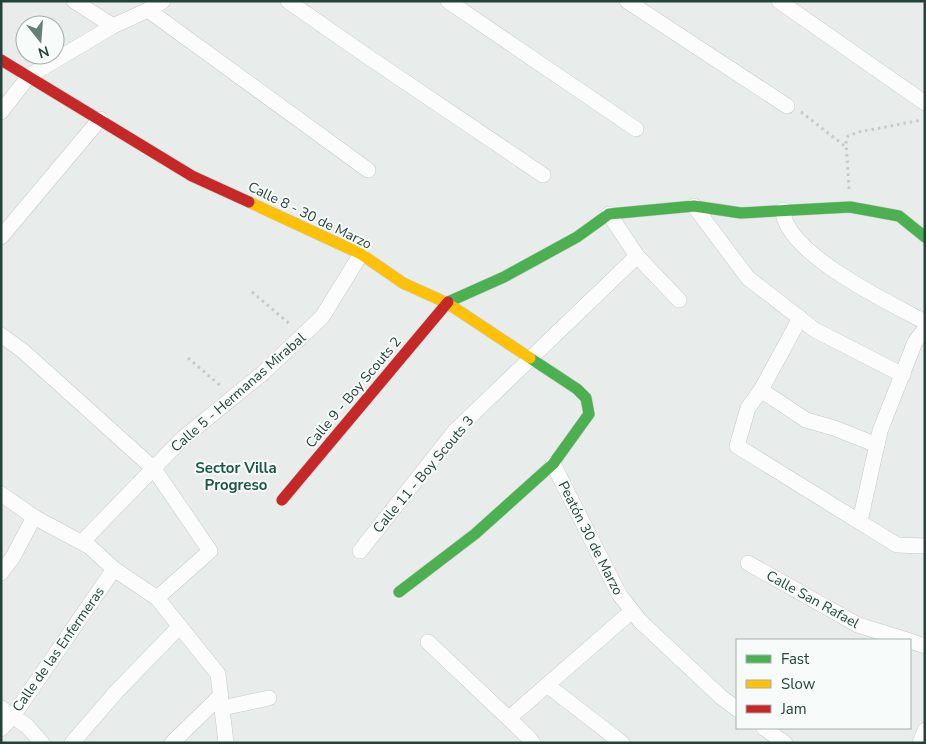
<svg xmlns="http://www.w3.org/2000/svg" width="926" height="744" viewBox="0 0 926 744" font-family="'Nunito Sans',sans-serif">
<rect width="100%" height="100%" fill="#e8edeb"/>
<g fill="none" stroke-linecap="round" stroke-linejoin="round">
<g stroke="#c5cac8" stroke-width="16">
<g id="street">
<path d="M74 1 113 26"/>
<path d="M288 1 361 52 543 175"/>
<path d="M448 1 636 129"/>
<path d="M627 1 787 106"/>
<path d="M779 1 925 103"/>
<path d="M148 10 368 170"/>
<path d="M1 112 29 76 113 26 148 10 163 1"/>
<path d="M694 206 748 278 815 330 903 375"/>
<path d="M783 210C784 253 890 303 925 322"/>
<path d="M609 214 637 256 679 300"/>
<path d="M1 237 100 119"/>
<path d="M800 318 761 390 748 408 737 446 897 545 925 546"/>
<path d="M1 335 23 351 154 469 210 551 157 598"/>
<path d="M761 390 806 420 834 428 877 445"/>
<path d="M553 464 619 594 640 621 721 697 737 709"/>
<path d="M1 494 34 517 90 547 114 569 157 598 218 674 226 743"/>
<path d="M860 521 880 431 915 342 925 329"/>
<path d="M82 542 183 438 263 373 322 317 361 254"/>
<path d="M360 551 455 431 637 256"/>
<path d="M748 563 858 625 907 640"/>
<path d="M1 573 13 557 34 517"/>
<path d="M910 641 925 646"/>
<path d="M428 642 528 737 533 743"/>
<path d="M547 685 622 743"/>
<path d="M1 708 27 726 42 743"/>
<path d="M222 708 269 698"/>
<path d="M509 718 632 611"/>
<path d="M764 728 785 743"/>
<path d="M1 729 13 716 114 569"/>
<path d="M72 743 117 691 179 627"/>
<path d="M172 743 221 695"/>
<path d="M920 743 925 730"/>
</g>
</g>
<g stroke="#c3cbc8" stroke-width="12">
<g id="fast">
<path d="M448 302 504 277 577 237 609 214 694 206 741 213 850 207 899 216 925 237"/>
<path d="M399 592 475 534 553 464 589 414 586 398 577 389 530 358"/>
</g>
</g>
<g stroke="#c3cbc8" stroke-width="12">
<path id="slow" d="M249 202 361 254 403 283 447 303 530 358"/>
</g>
<g stroke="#c3cbc8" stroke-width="12">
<g id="jam">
<path d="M1 60 192 176 249 202"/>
<path d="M282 500 448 302"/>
</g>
</g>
<g stroke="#c3ccca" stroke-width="3" stroke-dasharray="2.5 4" stroke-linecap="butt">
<path d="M801 112 846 147"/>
<path d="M849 189 846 140 848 136 859 132 922 120"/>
<path d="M252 292 291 325"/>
<path d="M188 358 222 387"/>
</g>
<use href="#street" stroke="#fcfcfc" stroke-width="15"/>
<use href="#fast" stroke="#4caf50" stroke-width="11"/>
<use href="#slow" stroke="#ffc107" stroke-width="11"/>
<use href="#jam" stroke="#c62828" stroke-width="11"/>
</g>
<g text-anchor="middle" stroke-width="4" stroke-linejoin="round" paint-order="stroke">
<g font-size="14" fill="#24423a" stroke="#f7fbf9">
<text transform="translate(310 215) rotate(26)" y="5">Calle 8 - 30 de Marzo</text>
<text transform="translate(238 392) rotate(-41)" y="5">Calle 5 - Hermanas Mirabal</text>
<text transform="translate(353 392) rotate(-50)" y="5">Calle 9 - Boy Scouts 2</text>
<text transform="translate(423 474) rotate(-50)" y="5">Calle 11 - Boy Scouts 3</text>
<text transform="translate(591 538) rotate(63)" y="5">Peatón 30 de Marzo</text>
<text transform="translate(813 599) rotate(29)" y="5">Calle San Rafael</text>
<text transform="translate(58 649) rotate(-55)" y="5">Calle de las Enfermeras</text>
</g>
<g font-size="15" font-weight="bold" fill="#1f5548" stroke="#f7fbf9">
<text x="236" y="473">Sector Villa<tspan x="236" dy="17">Progreso</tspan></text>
</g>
</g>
<rect width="926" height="744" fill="none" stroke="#24423a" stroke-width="5"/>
<rect x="736" y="639" width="175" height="90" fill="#f7fbf9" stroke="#a3b1ad"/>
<rect x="746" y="655" width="25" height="8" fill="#4caf50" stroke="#a3b1ad"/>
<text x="781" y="664" font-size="15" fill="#24423a">Fast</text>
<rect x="746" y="680" width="25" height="8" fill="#ffc107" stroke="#a3b1ad"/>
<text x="781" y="689" font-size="15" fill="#24423a">Slow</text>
<rect x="746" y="705" width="25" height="8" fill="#c62828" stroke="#a3b1ad"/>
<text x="781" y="714" font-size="15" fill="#24423a">Jam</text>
<g transform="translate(40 40) rotate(163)"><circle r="24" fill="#f7fbf9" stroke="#a3b1ad"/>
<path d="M0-4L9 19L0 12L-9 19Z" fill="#697e78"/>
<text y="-8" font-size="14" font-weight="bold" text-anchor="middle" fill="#24423a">N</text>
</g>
</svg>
